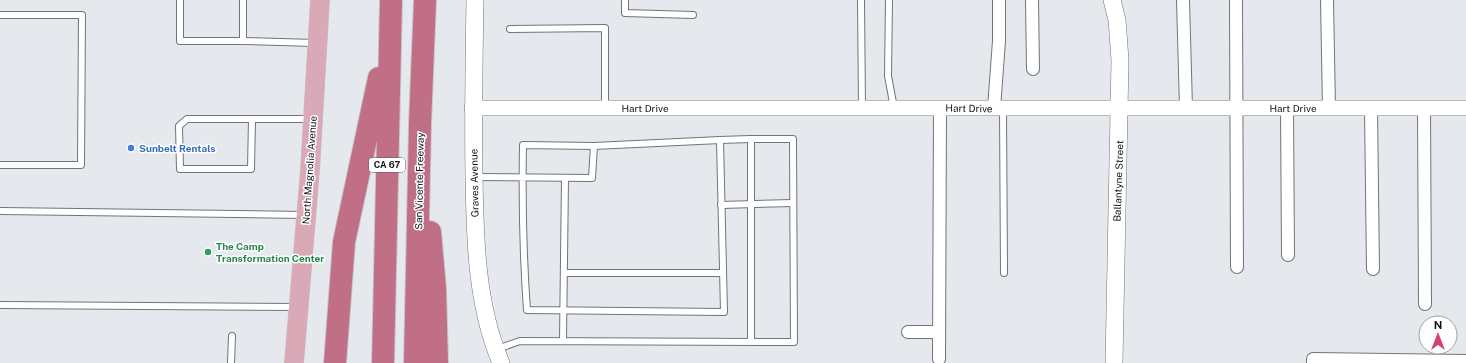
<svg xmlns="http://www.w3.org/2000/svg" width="1466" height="363" viewBox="0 0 1466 363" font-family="'Public Sans',sans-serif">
<rect width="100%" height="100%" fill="#e5e9ee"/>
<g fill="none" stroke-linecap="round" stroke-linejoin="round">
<g stroke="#717479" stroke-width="8">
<g id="service">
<path d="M180 0V41H243L315 43"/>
<path d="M243 0V41"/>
<path d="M625 0V13L693 15"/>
<path d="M861 0 862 108"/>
<path d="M889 0 888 76 894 108"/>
<path d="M0 15H82L81 165H0"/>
<path d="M510 29 605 28V108"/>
<path d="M1003 109 1004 273"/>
<path d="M252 119 251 169H180L179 126 187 119H311"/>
<path d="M720 140 751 139"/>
<path d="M475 177 592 178 594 146 523 145C522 200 523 255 527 310L724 312 720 140 594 146"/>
<path d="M721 205 793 203"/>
<path d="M0 211 304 215"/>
<path d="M564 273H723"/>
<path d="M0 305 297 307"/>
<path d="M563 341 565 178"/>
<path d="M497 349 520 341 794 342 793 139H751V342"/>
<path d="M231 363 232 336"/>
</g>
</g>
<g stroke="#717479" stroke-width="14">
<g id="minor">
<path d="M1032 0 1033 69"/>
<path d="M1183 0 1186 108"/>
<path d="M1236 0 1237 267"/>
<path d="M1327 0 1329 108"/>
<path d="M994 108 999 41V0"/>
<path d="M1287 108 1288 255"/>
<path d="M1371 108 1373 269"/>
<path d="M1424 108 1425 304"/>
<path d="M908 332H939"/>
<path d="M939 359 940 107"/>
<path d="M1313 363V359L1466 361"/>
</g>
</g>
<g stroke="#717479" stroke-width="16">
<path id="tertiary" d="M472 108H1466"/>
</g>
<g stroke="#717479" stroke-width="18">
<g id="secondary">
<path d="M475 0C474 59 473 117 474 176 475 238 476 304 501 363"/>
<path d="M1112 0 1117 20 1120 60 1114 363"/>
</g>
</g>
<g stroke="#c6c7c7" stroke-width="20">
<path id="primary" d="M294 363 310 170 320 0"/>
</g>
<g stroke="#c6c7c7" stroke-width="24">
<g id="motorway">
<path d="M430 232 435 288 437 363"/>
<path d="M335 363 344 242 379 78"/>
<path d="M383 363 391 0"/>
<path d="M415 363 420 124 425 0"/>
</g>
</g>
<use href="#service" stroke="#fff" stroke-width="6"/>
<use href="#minor" stroke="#fff" stroke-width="12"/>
<use href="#tertiary" stroke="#fff" stroke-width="15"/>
<use href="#secondary" stroke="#fff" stroke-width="17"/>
<use href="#primary" stroke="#d9a9b7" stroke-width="19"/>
<use href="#motorway" stroke="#c06f87" stroke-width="22"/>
</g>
<circle fill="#3f7fe0" stroke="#fff" stroke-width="1.5" cx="131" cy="148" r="4"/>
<circle fill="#2e9e5b" stroke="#fff" stroke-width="1.5" cx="208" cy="252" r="4"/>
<g text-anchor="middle" stroke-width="3" stroke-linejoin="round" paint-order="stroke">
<rect fill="#fff" stroke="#5a5a5c" stroke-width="1" x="369" y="158" width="36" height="14" rx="3"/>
<g font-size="9" font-weight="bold" fill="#131416">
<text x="387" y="168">CA 67</text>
</g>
<g font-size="10" fill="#131416" stroke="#fff">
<text x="645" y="112">Hart Drive</text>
<text transform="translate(969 108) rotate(1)" y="4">Hart Drive</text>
<text x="1293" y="112">Hart Drive</text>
<text transform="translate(309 170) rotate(-86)" y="4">North Magnolia Avenue</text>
<text transform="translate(419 181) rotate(-89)" y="4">San Vicente Freeway</text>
<text transform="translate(1118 181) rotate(-88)" y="4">Ballantyne Street</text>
<text transform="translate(474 183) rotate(-91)" y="4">Graves Avenue</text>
</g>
<g font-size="10" font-weight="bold" fill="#366cbe" stroke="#fff" text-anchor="start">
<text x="139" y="152">Sunbelt Rentals</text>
</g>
<g font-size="10" font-weight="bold" fill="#27864d" stroke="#fff" text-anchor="start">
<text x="216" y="250">The Camp<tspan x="216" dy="12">Transformation Center</tspan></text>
</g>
</g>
<g transform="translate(1438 335)"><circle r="19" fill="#ffffff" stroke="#a1a1a2"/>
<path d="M0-3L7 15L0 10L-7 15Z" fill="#d1426c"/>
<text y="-6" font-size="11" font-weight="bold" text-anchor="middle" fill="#131416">N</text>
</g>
</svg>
